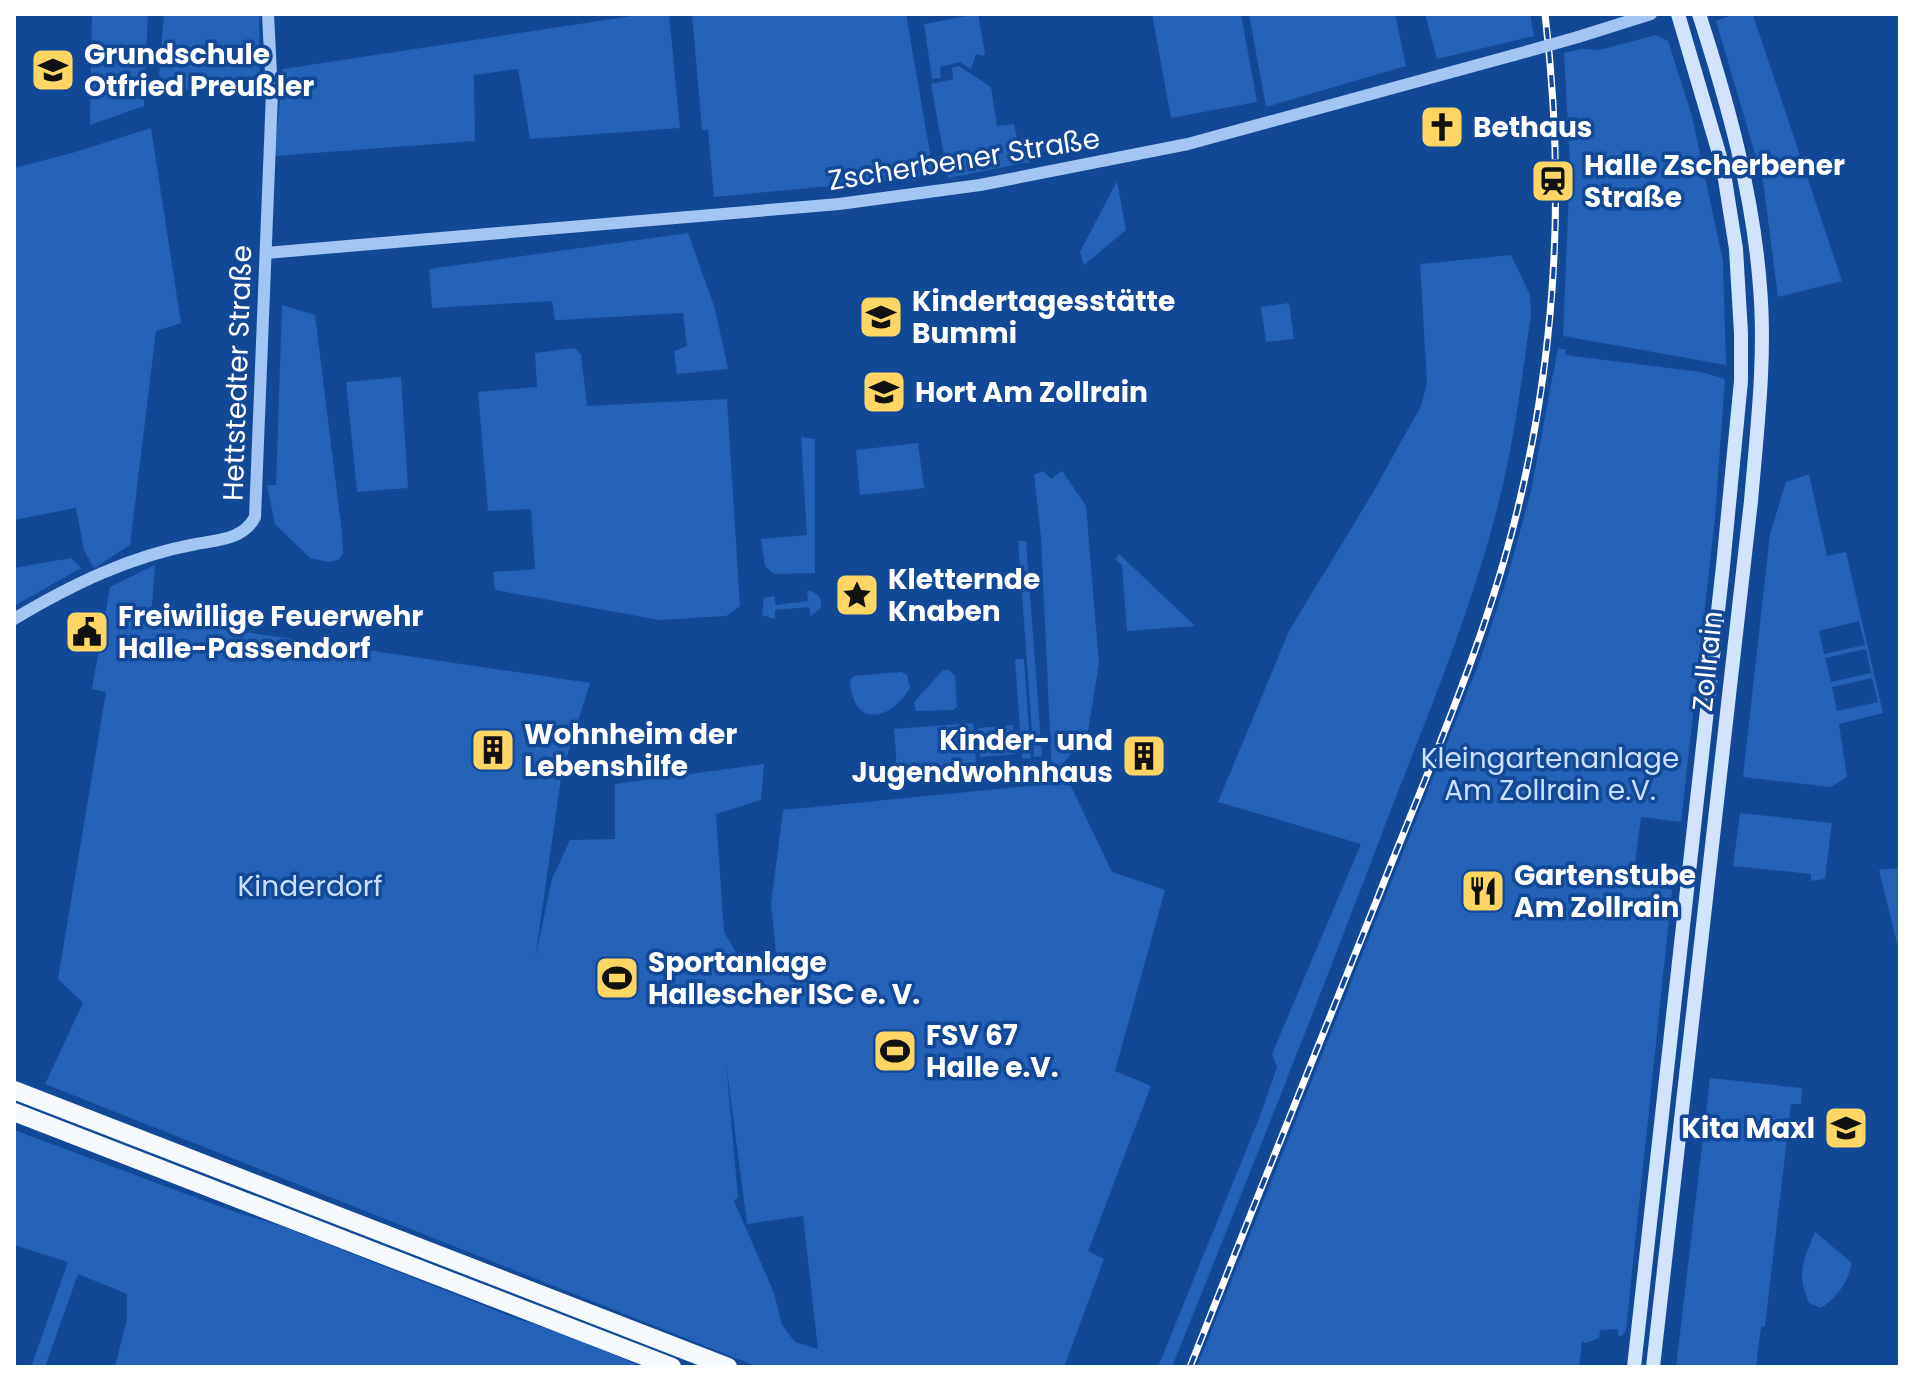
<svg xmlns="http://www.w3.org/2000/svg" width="1914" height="1381" viewBox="0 0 1914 1381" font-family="Poppins,sans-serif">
<rect width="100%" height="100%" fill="#114997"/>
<g fill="#2362b7" fill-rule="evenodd">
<path d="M92 14H148L144 106 90 125Z"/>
<path d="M164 14H259L260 82 227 92 158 88Z"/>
<path d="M645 14H669L680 128 530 139 518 69 474 75 475 141 274 156 283 69Z"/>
<path d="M692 14H906L934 176 714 197 708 130H702Z"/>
<path d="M978 14 985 53 984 56 976 54 971 69 960 62 940 67 941 78 932 79 924 24Z"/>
<path d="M1152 14H1241L1257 102 1171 118Z"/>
<path d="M1249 14H1395L1406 66 1266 107Z"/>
<path d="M1425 14H1530L1534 36 1437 59Z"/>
<path d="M1734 14H1752L1754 18 1842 281 1778 297 1763 181 1716 21Z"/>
<path d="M1656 35 1668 41 1692 116 1723 261 1726 365 1563 336 1570 164 1564 53 1581 49 1599 50Z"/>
<path d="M959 66 991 87 997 126 1014 124 1018 143 1022 150 1027 149 1030 162 948 178 931 84 953 79 952 68Z"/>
<path d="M151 128 181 323 156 331 130 545 94 568 84 550 76 508 14 520V168L72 153Z"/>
<path d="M1117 181 1126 230 1084 265 1080 252Z"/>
<path d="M688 233 715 309 728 369 677 374 674 351 687 346 683 313 560 320H555L552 301 432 308 429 269Z"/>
<path d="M1511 255 1530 295 1531 314C1522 378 1514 443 1498 505 1471 613 1427 716 1387 820 1318 1003 1245 1185 1172 1367H1158L1260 1116 1277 1067 1272 1054 1361 844 1218 802 1289 631 1372 494 1421 406 1427 383 1420 264Z"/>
<path d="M1289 303 1294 339 1266 342 1261 307Z"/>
<path d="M282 305 315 315 342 533 343 554 338 560 328 562 310 558 275 524 267 485H276Z"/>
<path d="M575 348 581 355 587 406 727 399 740 606 726 616 659 620 495 590 493 572 535 569 531 509 488 511 478 392 537 387 535 353Z"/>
<path d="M1558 348 1566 350 1565 355 1701 372 1725 379 1715 518 1681 822 1641 817 1633 880 1672 890 1626 1330 1622 1336 1618 1335V1329L1600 1330 1599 1338 1585 1343 1582 1341 1579 1367H1197L1479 663 1508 575 1531 491Z"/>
<path d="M401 377 408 488 357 492 346 382Z"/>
<path d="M801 437 815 439V573L774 574 765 566 761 539 807 535Z"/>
<path d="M918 443 924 488 860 495 856 450Z"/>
<path d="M1043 471 1051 479 1062 471 1086 506 1099 664 1087 737 1052 775 1041 538 1034 475Z"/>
<path d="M1809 474 1827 556 1846 552 1883 713 1839 724 1847 777 1831 787 1743 777 1770 534 1786 482ZM1859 621 1865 645 1824 654 1819 631ZM1866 649 1871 673 1831 682 1825 658ZM1872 678 1878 702 1837 711 1832 687Z"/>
<path d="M1018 541H1026L1042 756 1034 757Z"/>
<path d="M1119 554 1195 626 1127 631 1122 565 1115 559Z"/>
<path d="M71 558 81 568 14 606V568Z"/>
<path d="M155 565 151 618 590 683 562 772 535 959 552 879 570 840 615 839V784L764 764 761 800 716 814 724 932 748 972 778 973 771 904 783 810 1069 782 1112 872 1165 890 1115 1071 1151 1086 1088 1251 1104 1259 1064 1367H758L45 1084 83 1003 58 979 106 692 92 689 110 587ZM726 1063 747 1224 803 1216 818 1349 795 1342 782 1325 774 1293 734 1201 738 1197Z"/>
<path d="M807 591C818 591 822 599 821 608L811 616 809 607 775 610V619L762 615 764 598 774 596 776 605 808 601Z"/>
<path d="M1015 659H1024L1031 758 1022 759Z"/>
<path d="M943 670H949L955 676 957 707 953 710 916 711 914 702Z"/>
<path d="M901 672 907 675 910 688C889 722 853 728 850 680L854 676Z"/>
<path d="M973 723 976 763 897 769 894 729Z"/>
<path d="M1013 725 1016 754 980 757 978 728Z"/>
<path d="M1740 813 1832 823 1825 879 1811 881V874L1733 866Z"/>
<path d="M1900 868V950L1899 951 1879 870Z"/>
<path d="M1710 1078 1802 1088 1801 1104H1791L1765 1326 1761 1327 1756 1367H1676Z"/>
<path d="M14 1130 224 1208 284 1227 515 1318 567 1335 643 1367H115L127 1319V1294L78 1274 45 1367H31L68 1262 14 1245Z"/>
<path d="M1815 1232 1852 1263C1847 1283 1839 1296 1821 1308L1809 1303C1796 1272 1803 1262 1815 1232Z"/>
</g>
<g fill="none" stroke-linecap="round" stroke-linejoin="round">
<g stroke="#a1c5f4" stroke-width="12">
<path d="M1578 37 1651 14"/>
<path d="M266 253 839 204 980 185 1188 144 1514 55"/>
<path d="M14 619C71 585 130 556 196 544 218 540 244 539 255 517L272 93 268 14"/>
</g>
<g stroke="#d1e3fd" stroke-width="14">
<path d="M1634 1367 1723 566 1741 381V333L1736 249 1723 167 1678 14"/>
<path d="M1653 1367 1751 501C1757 430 1766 358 1760 287 1753 193 1728 104 1699 14"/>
</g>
<g stroke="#f6faff" stroke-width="18">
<path d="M14 1090 728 1367"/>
<path d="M14 1112 672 1367"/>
</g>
<g stroke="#fff" stroke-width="7">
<path id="rail" d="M1190 1367C1252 1210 1315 1054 1378 897 1422 785 1472 673 1505 557 1556 378 1567 199 1545 14"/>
</g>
<use href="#rail" stroke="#114997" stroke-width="4" stroke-dasharray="12" stroke-linecap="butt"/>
<path stroke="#a1c5f4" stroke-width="12" d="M1514 55 1578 37"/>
</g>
<defs>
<g id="school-square" transform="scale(2.3)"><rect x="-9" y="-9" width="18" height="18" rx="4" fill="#ffd564" stroke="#114997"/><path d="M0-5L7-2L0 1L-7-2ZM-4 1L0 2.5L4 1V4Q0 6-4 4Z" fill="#111"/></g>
<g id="church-square" transform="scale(2.3)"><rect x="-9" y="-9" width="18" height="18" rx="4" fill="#ffd564" stroke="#114997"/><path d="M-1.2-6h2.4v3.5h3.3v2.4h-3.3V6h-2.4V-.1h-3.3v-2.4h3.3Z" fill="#111"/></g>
<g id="station-square" transform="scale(2.3)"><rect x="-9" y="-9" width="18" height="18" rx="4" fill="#ffd564" stroke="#114997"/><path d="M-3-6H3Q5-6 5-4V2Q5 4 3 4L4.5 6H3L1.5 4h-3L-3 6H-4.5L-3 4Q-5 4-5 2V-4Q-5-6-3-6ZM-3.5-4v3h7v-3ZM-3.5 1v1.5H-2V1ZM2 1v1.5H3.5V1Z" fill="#111"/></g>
<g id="sight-square" transform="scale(2.3)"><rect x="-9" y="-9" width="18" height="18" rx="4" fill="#ffd564" stroke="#114997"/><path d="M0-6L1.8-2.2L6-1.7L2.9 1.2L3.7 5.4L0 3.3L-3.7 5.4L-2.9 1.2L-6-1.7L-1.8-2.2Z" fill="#111"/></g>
<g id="civic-square" transform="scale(2.3)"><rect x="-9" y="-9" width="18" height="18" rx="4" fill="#ffd564" stroke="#114997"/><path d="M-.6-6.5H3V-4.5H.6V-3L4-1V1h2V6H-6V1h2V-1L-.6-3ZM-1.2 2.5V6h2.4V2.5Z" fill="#111"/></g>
<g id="building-square" transform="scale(2.3)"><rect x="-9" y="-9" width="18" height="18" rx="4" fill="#ffd564" stroke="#114997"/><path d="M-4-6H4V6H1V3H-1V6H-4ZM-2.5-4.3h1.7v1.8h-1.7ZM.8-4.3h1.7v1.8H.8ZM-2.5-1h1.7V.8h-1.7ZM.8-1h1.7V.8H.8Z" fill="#111"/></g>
<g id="restaurant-square" transform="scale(2.3)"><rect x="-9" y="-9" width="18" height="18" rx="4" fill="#ffd564" stroke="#114997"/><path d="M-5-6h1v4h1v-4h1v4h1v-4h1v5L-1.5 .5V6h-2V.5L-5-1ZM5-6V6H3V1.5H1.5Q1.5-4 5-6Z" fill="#111"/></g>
<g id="stadium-square" transform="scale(2.3)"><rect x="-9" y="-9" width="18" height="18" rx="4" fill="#ffd564" stroke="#114997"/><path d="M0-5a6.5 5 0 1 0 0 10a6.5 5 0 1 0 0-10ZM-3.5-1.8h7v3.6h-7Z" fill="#111"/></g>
</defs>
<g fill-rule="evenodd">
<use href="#school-square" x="53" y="70"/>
<use href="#church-square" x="1442" y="127"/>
<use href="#station-square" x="1553" y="181"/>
<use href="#school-square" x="881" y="317"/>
<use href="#school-square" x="884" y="392"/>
<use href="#sight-square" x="857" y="595"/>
<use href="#civic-square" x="87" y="632"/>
<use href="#building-square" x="493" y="750"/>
<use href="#building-square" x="1144" y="756"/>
<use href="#restaurant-square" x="1483" y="891"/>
<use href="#stadium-square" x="617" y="978"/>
<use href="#stadium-square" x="895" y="1051"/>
<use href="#school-square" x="1846" y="1128"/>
</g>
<g text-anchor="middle" stroke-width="7" stroke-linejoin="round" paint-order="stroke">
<g font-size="28" font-weight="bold" fill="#fff" stroke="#114997" text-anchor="start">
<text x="84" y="64">Grundschule<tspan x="84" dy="32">Otfried Preußler</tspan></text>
<text x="1473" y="137">Bethaus</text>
<text x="1584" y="175">Halle Zscherbener<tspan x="1584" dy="32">Straße</tspan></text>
<text x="912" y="311">Kindertagesstätte<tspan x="912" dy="32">Bummi</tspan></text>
<text x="915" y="402">Hort Am Zollrain</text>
<text x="888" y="589">Kletternde<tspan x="888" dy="32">Knaben</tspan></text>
<text x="118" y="626">Freiwillige Feuerwehr<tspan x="118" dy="32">Halle-Passendorf</tspan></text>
<text x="524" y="744">Wohnheim der<tspan x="524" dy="32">Lebenshilfe</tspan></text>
<text x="1113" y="750" text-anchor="end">Kinder- und<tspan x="1113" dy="32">Jugendwohnhaus</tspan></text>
<text x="1514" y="885">Gartenstube<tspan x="1514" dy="32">Am Zollrain</tspan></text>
<text x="648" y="972">Sportanlage<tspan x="648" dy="32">Hallescher ISC e. V.</tspan></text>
<text x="926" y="1045">FSV 67<tspan x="926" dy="32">Halle e.V.</tspan></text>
<text x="1815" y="1138" text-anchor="end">Kita Maxl</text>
</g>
<g font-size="28" fill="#fff" stroke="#114997">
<text transform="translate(964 159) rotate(-9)" y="10">Zscherbener Straße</text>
<text transform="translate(237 373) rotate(-88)" y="10">Hettstedter Straße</text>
<text transform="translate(1707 661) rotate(-84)" y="10">Zollrain</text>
</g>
<g font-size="28" fill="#c9e0fe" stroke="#114997">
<text x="1550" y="768">Kleingartenanlage<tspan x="1550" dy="32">Am Zollrain e.V.</tspan></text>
<text x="310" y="896">Kinderdorf</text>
</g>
</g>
<rect width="1914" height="1381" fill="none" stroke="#ffffff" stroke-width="32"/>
</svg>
